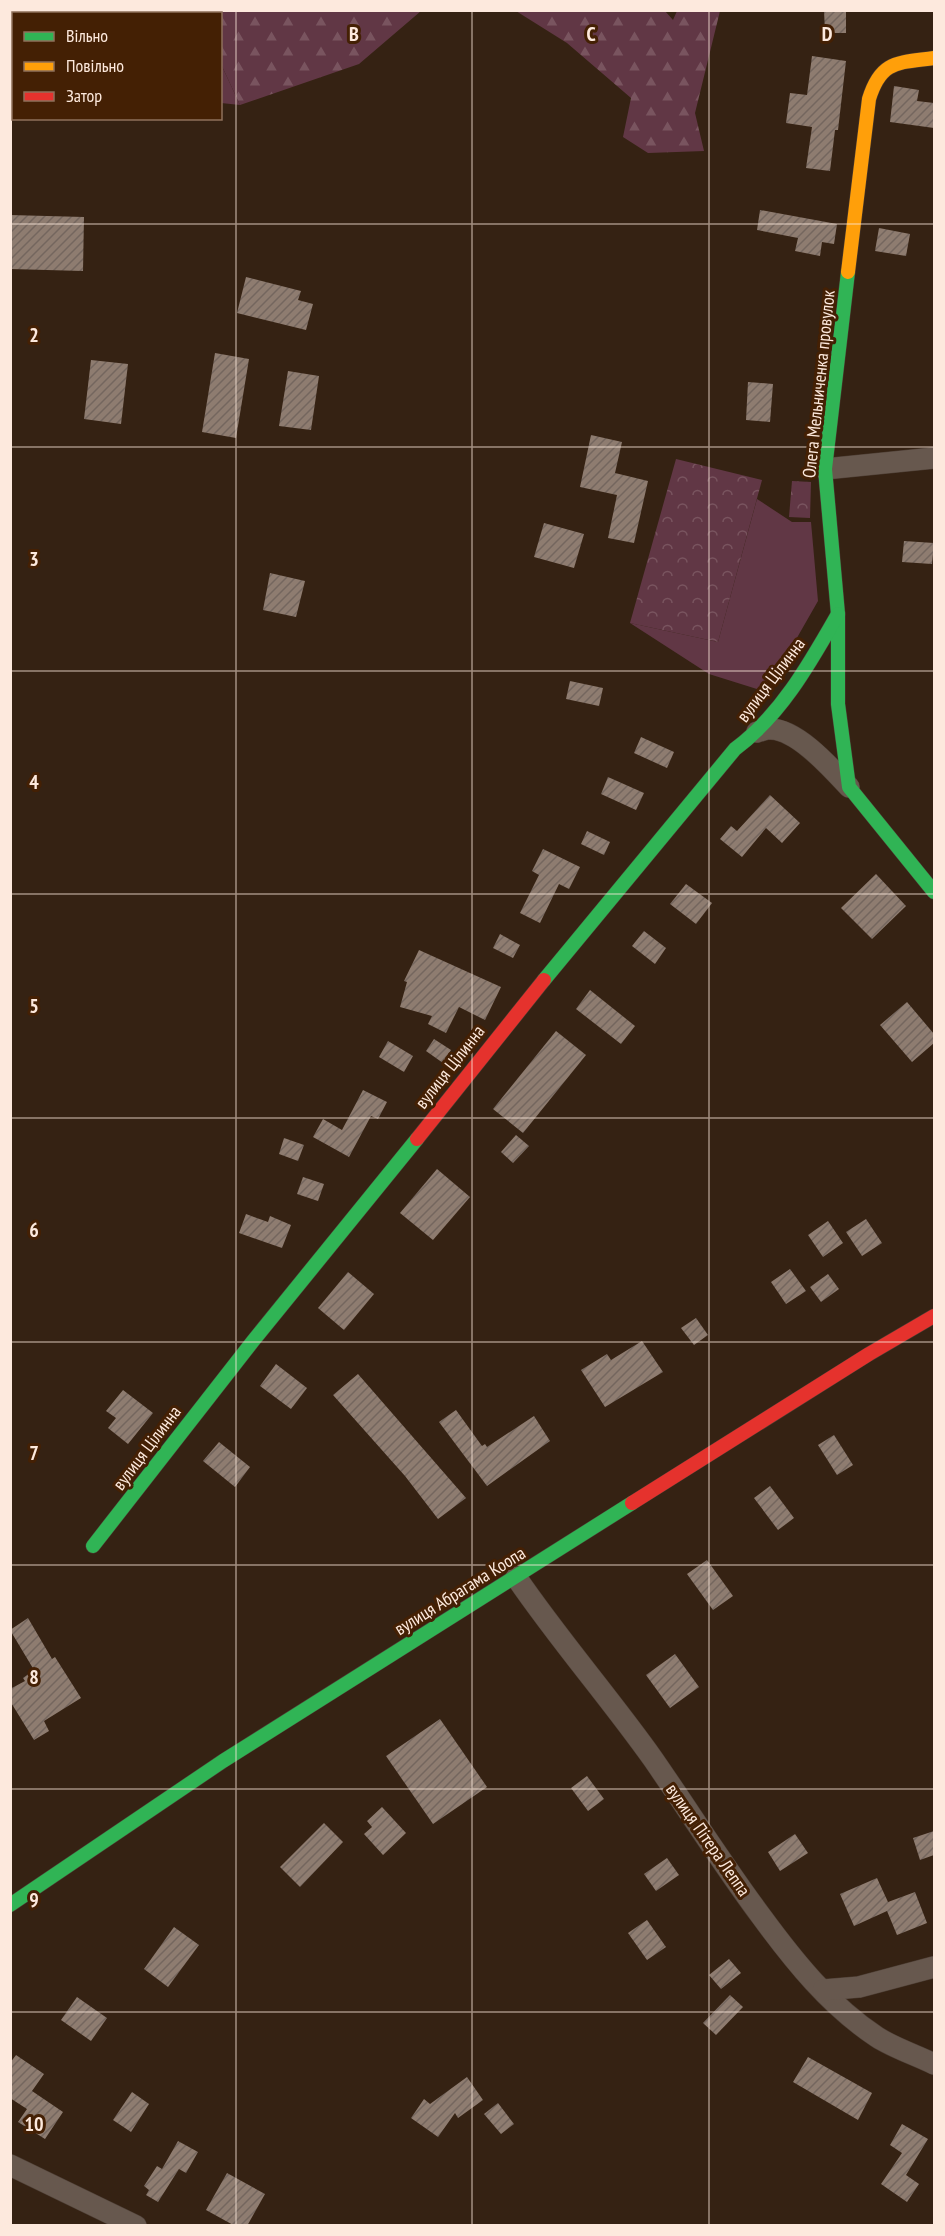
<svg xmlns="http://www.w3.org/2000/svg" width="945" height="2236" viewBox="0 0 945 2236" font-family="'PT Sans Narrow',sans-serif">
<defs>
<pattern id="forest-firs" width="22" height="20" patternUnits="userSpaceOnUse" patternTransform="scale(1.5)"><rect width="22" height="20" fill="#613745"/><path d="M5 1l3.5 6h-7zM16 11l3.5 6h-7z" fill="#79545f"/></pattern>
<pattern id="park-crowns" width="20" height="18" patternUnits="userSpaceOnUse" patternTransform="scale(1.5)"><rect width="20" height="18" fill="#613745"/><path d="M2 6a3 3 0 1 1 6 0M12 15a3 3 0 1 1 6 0" fill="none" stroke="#79545f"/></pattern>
<pattern id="building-hatch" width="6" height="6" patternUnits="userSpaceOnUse" patternTransform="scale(1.5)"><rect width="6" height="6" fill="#8e7c70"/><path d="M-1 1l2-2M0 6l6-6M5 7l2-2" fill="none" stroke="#74665e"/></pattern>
</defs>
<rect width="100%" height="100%" fill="#352213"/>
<g fill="#613745">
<path d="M11 11H224L219 14H14L13 80H11Z"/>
<path d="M221 64 240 105 221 103Z"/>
<path d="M757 499 792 522H811L818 601 766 692 709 674 630 623 718 642Z"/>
</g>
<g fill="url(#forest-firs)">
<path d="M224 10H421V11L359 64 240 105 221 64 220 14 219 13Z"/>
<path d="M516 11H665L673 20 677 11H720L695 113 704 151 648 153 623 137 631 98 567 43Z"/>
</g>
<g fill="url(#park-crowns)">
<path d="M676 459 762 480 718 642 630 623Z"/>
<path d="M792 481 811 482 810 518 789 517Z"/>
</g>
<g fill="url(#building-hatch)">
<path d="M824 10H846V33H825Z"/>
<path d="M812 56 846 61 838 130H835L830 171 806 168 812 127 786 123 790 93 807 95Z"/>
<path d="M894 86 919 90 917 101 934 103V128L890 122Z"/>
<path d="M760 210 837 224 834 244 822 242 820 256 795 251 798 238 757 230Z"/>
<path d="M10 215 84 217 83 271 10 269Z"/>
<path d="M879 228 910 234 906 256 875 251Z"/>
<path d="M246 277 301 291 298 300 313 304 306 330 237 313Z"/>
<path d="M215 353 249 359 236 438 202 432Z"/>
<path d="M91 360 128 364 121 424 84 419Z"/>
<path d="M288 371 319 376 311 430 279 426Z"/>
<path d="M748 382 773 384 770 422 746 420Z"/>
<path d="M591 435 622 442 615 473 648 481 634 543 608 538 617 495 580 487Z"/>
<path d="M544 523 584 534 574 568 534 557Z"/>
<path d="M904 541 934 543 932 564 902 562Z"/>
<path d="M270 573 305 581 296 617 263 610Z"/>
<path d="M570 681 603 688 599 706 566 699Z"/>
<path d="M641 737 674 752 667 768 634 753Z"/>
<path d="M608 777 644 793 636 810 601 794Z"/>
<path d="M770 795 800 823 782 843 766 828 742 857 720 839 731 826 737 831Z"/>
<path d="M587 831 610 842 604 855 581 844Z"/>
<path d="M543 849 580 867 569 889 559 884 540 923 520 913 539 875 532 871Z"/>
<path d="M876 874 906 906 872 939 841 908Z"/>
<path d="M686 884 712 903 696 924 670 904Z"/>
<path d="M644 931 666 948 655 964 632 946Z"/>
<path d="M500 934 520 945 513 958 493 948Z"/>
<path d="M419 950 501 987 485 1020 459 1007 446 1033 428 1024 432 1016 400 1007 407 982 404 981Z"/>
<path d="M590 990 635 1026 621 1044 576 1009Z"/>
<path d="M907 1002 934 1034V1043L912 1062 880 1025Z"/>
<path d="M556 1031 586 1055 523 1133 493 1109Z"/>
<path d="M434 1039 451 1050 443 1063 426 1051Z"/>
<path d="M388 1041 413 1056 404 1072 379 1057Z"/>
<path d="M363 1090 387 1102 378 1119 371 1116 349 1157 313 1137 323 1119 342 1130Z"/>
<path d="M516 1135 529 1146 513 1163 501 1152Z"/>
<path d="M284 1138 304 1145 298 1161 279 1154Z"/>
<path d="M437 1169 470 1197 433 1240 400 1213Z"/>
<path d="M303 1177 324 1184 318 1201 297 1194Z"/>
<path d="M246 1214 268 1222 270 1216 291 1225 282 1248 239 1233Z"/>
<path d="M866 1219 882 1243 862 1256 846 1232Z"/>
<path d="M828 1221 843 1243 823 1257 808 1235Z"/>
<path d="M790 1269 806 1291 786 1304 771 1282Z"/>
<path d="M348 1272 374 1294 344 1330 318 1308Z"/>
<path d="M828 1274 839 1289 821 1302 810 1287Z"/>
<path d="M696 1318 708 1335 694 1345 681 1328Z"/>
<path d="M642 1341 663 1372 605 1407 581 1370 607 1354 611 1360Z"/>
<path d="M276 1364 307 1388 291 1409 260 1386Z"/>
<path d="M358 1374 466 1498 438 1519 405 1476 333 1395Z"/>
<path d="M123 1390 153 1413 128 1444 108 1428 116 1418 106 1411Z"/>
<path d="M456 1410 482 1446 485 1444 487 1447 534 1416 550 1441 487 1486 439 1422Z"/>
<path d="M834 1435 853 1465 837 1475 818 1445Z"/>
<path d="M219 1442 250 1467 235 1487 203 1461Z"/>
<path d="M770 1486 794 1518 778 1530 754 1498Z"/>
<path d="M707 1560 733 1596 713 1610 687 1574Z"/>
<path d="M28 1618 52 1659 55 1657 81 1698 44 1721 49 1731 34 1740 10 1701V1689L25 1681 23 1678 34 1670 10 1630Z"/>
<path d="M675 1654 699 1687 670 1708 646 1675Z"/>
<path d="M440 1719 487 1787 433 1824 386 1756Z"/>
<path d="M587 1776 604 1799 588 1811 571 1788Z"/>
<path d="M382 1807 406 1833 383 1855 364 1834 372 1827 367 1821Z"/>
<path d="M324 1823 343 1842 300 1887 280 1867Z"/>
<path d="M934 1831V1855L920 1860 913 1838Z"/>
<path d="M795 1834 808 1853 780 1871 768 1852Z"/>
<path d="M667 1858 679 1875 656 1891 644 1874Z"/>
<path d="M877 1878 888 1902 915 1892 927 1923 897 1935 887 1911 854 1926 840 1894Z"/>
<path d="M647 1920 666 1947 647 1960 628 1933Z"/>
<path d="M174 1927 199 1945 168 1987 144 1969Z"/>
<path d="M729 1959 741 1973 721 1989 709 1975Z"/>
<path d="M730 1995 743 2007 716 2035 703 2023Z"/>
<path d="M77 1997 107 2018 91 2041 61 2020Z"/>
<path d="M16 2055 44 2074 32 2091 63 2112 45 2139 18 2122 27 2109 10 2098V2063Z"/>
<path d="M808 2057 872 2093 858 2120 793 2082Z"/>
<path d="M467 2077 483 2100 458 2118 455 2113 438 2137 411 2118 424 2099 430 2104Z"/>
<path d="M132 2092 149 2104 131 2132 113 2120Z"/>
<path d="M498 2103 514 2124 501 2134 484 2114Z"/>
<path d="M902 2124 928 2139 906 2175 919 2184 907 2202 881 2184 902 2153 890 2145Z"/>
<path d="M178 2141 198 2152 186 2173 179 2169 158 2202 146 2195 149 2190 144 2186 157 2166 162 2169Z"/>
<path d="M227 2173 265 2194 247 2226H235L206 2210Z"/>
</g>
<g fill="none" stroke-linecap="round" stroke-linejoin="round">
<g stroke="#4d3e34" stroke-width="22">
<g id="street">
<path d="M825 469 934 458"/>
<path d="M757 732C761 731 767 728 771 729 798 730 831 768 849 787"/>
<path d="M516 1577C559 1640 609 1697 653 1759 689 1811 723 1865 761 1916 794 1961 830 2006 877 2037 894 2048 916 2055 934 2064"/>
<path d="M823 1990 859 1987 934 1967"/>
<path d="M10 2165 136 2226"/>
</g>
</g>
<g stroke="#4d3e34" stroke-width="15">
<g id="fast">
<path d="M848 272 825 469 838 614V704L849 787 934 892"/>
<path d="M544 980 735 749C781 715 810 663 838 614"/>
<path d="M93 1546 253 1341 417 1139"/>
<path d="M10 1905 223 1761 632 1503"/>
</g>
</g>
<g stroke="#4d3e34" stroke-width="15">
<path id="slow" d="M848 272 869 99C881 60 898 63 934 58"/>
</g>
<g stroke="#4d3e34" stroke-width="15">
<g id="jam">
<path d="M417 1139 544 980"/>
<path d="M632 1503 869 1354 934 1316"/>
</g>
</g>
<use href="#street" stroke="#67584e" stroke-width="21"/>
<use href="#fast" stroke="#30b455" stroke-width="14"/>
<use href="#slow" stroke="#ff9f0a" stroke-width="14"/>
<use href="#jam" stroke="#e5322d" stroke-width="14"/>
</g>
<path fill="none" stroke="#fde9dd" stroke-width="1.5" stroke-opacity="0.55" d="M236 10V2226M472 10V2226M709 10V2226M10 224H934M10 447H934M10 671H934M10 894H934M10 1118H934M10 1342H934M10 1565H934M10 1789H934M10 2012H934"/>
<g text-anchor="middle" stroke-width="6" stroke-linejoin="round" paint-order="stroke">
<g font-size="18" fill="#fde9dd" stroke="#442004">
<text transform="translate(819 384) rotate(-84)" y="6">Олега Мельниченка провулок</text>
<text transform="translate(771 680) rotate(-53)" y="6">вулиця Цілинна</text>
<text transform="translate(450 1067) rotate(-52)" y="6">вулиця Цілинна</text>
<text transform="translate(147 1448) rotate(-53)" y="6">вулиця Цілинна</text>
<text transform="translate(460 1591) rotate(-32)" y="6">вулиця Абрагама Коопа</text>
<text transform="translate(708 1840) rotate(55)" y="6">вулиця Пітера Леппа</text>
</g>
</g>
<g font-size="20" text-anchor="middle" font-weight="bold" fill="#fde9dd" stroke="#442004" stroke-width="6" stroke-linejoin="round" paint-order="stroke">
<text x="354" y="41">B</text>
<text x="591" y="41">C</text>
<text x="827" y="41">D</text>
<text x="34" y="342">2</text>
<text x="34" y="566">3</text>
<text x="34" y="789">4</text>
<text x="34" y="1013">5</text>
<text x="34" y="1237">6</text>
<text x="34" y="1460">7</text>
<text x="34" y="1684">8</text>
<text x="34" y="1907">9</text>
<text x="34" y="2131">10</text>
</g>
<rect width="945" height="2236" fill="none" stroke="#fde9dd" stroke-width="24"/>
<rect x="12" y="12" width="210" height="108" fill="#442004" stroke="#8e705b" stroke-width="1.5"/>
<rect x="24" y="32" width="30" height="9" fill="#30b455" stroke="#8e705b" stroke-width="1.5"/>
<text x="66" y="42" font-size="18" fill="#fde9dd">Вільно</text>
<rect x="24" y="62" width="30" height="9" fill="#ff9f0a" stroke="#8e705b" stroke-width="1.5"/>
<text x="66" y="72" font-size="18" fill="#fde9dd">Повільно</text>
<rect x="24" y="92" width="30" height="9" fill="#e5322d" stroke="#8e705b" stroke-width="1.5"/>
<text x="66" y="102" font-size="18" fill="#fde9dd">Затор</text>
</svg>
